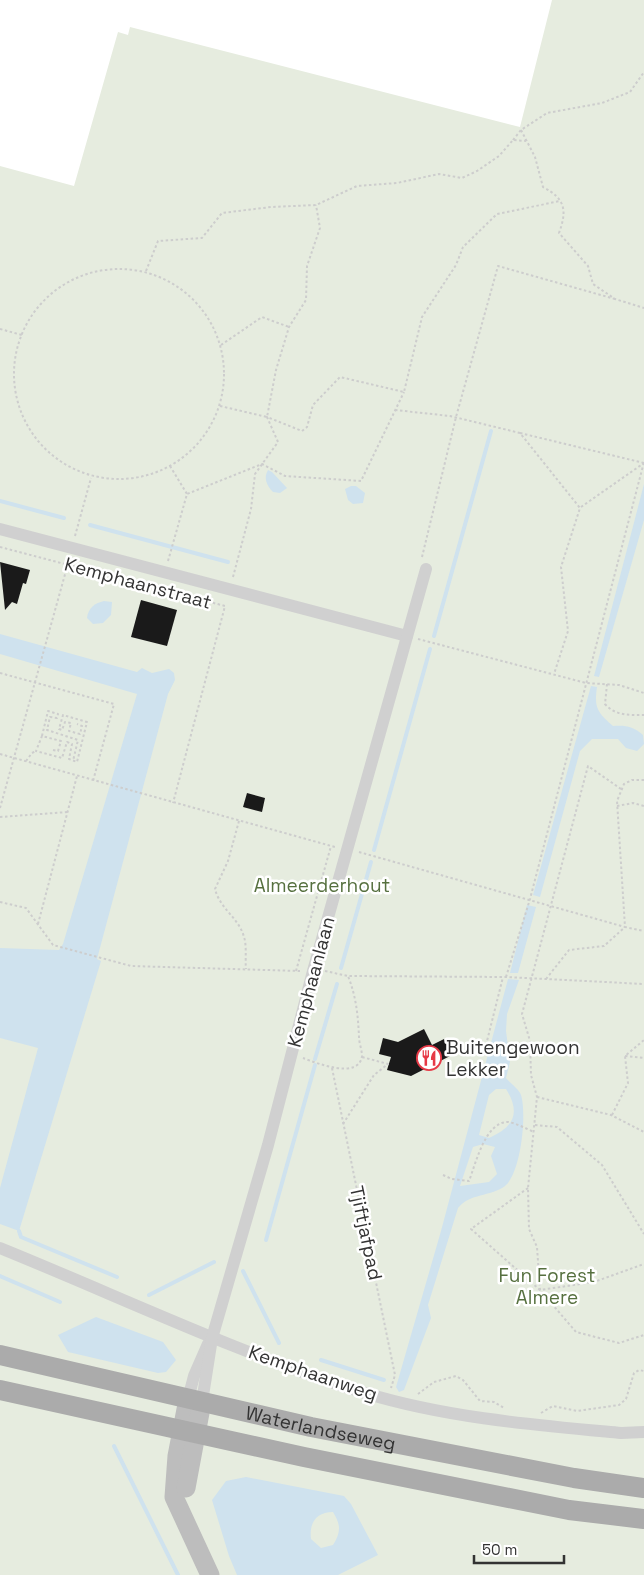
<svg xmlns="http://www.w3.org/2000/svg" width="644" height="1575" font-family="'Space Grotesk',sans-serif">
	<rect width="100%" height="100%" fill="#fff"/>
	<polygon fill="#e6ecdf" points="552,0 644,0 644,1575 0,1575 0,166 74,186 118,32 128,35 130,27 520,127"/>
	<g fill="#cfe2ee" fill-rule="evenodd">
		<path d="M 268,470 L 272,472 L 287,488 L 280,493 L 273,492 C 267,486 263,478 268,470 Z"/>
		<polygon points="644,484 644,520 599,677 594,676"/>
		<polygon points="351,486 356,486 365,493 363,503 353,504 348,500 345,489"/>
		<path d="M 104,601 L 112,602 L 111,615 L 103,623 L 93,624 L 87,618 C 88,608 95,603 104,601 Z"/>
		<polygon points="0,634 137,672 142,668 152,673 169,669 174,673 175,680 168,694 97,959 101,961 19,1231 0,1224 0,1188 38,1048 0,1038 0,948 59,950 63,944 137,694 0,654"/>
		<path d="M 591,686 L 597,687 C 594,708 597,712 613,726 C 625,725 633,726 643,735 L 644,744 L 637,751 L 626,748 L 618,739 L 592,739 L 580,751 L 540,897 L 533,895 Z"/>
		<polygon points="527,905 536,907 518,973 510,973"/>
		<path d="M 508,979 L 519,980 L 507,1014 L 506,1031 L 510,1062 L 506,1078 C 510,1083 519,1089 521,1095 C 527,1114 521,1173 505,1186 C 490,1197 470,1193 458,1208 L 428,1305 L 431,1318 L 404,1390 L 399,1392 L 396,1387 L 441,1231 ZM 496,1089 L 506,1089 C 521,1113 514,1127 489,1138 L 479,1135 L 489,1095 ZM 483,1144 L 495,1147 L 491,1156 L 497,1174 L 489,1182 L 460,1186 L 473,1147 Z"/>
		<polygon points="96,1317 163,1342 176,1360 166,1372 158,1373 68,1352 58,1335"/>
		<path d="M 246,1477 L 344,1496 L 351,1504 L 378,1555 L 338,1575 L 237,1575 L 229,1556 L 212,1500 L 226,1481 ZM 333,1512 C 341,1525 341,1532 333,1545 L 321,1548 L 311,1539 C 309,1523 316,1512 333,1512 Z"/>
	</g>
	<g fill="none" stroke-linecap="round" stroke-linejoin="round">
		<g stroke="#cfe2ee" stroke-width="4">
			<polyline points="0,501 64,518"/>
			<polyline points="90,525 228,562"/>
			<polyline points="434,636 491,431"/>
			<polyline points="374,850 430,649"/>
			<polyline points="341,968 371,862"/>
			<polyline points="315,1059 337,984"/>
			<polyline points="19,1231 21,1237 117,1277"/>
			<polyline points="266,1240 315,1065"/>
			<polyline points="243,1271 279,1343"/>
			<polyline points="0,1276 60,1302"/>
			<polyline points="149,1295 214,1262"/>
			<polyline points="321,1360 384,1380"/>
			<polyline points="114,1446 178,1575"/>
		</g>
	</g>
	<g fill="#1a1a1a">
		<polygon points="0,562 30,570 26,584 23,583 17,604 12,602 5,610"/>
		<polygon points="141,600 177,610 167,646 131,637"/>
		<polygon points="247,793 265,798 262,812 243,807"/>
		<polygon points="424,1029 432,1045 444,1039 452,1055 411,1076 387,1070 391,1057 379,1054 383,1038 398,1042"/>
	</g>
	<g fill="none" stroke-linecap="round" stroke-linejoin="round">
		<g stroke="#cdcdcd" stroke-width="2" stroke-dasharray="2.5 2.5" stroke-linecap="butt">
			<path d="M 521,130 L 535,157 L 543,187 C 566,199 567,211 559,233 L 588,266 L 593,284 L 615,299 L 644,308"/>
			<polyline points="513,140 521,130 547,113 602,103 630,92 644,72"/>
			<circle cx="119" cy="374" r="105"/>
			<polyline points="146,271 158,241 202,238 222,213 271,207 316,205 357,186 397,183 439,174 462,178 477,171 499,156 513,140 526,141"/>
			<polyline points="0,329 22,335"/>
			<polyline points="221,345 262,317 289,327"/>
			<polyline points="220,406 267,417 276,370 289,327 306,300 307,266 320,228 316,205"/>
			<polyline points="395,410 450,416 520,433 580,508 561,567 568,631 554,674"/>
			<polyline points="520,433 644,463"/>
			<polyline points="170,466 187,494"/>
			<polyline points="581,507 644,463"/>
			<polyline points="75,536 91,478"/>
			<polyline points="0,547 225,606 173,803"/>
			<polyline points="422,557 456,417 498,266 615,299"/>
			<polyline points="168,561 187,494 262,464 285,476 361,481 404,392"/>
			<polyline points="233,577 251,509 255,474 278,442 267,417 302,431 307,427 313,405 340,377 404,392 422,317 456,265 463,247 497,214 560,201"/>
			<polyline points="418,639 586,683 619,685 644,693"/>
			<polyline points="0,673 114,704 93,781"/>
			<path d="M 607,684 L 605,704 C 615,716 630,715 644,715"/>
			<polyline points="42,736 48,711 58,714 57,718 50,717 47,730 78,740 73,761"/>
			<polyline points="53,750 58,751 61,741 42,736 36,751 62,758 67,742 72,744 69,759 77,762 87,722 63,715 59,729 62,730 65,722 71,723 69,731 80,734 82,726 77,724"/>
			<polyline points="0,754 335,847"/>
			<polyline points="26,761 32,753 36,751"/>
			<polyline points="644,780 632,780 624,784 617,801 625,927 644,931"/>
			<polyline points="621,789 588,766 522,1014 530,1041 531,1075 537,1097 528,1188 529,1229 537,1247 540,1290 594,1282 644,1264"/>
			<polyline points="617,806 633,803 644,806"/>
			<polyline points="0,808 69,560"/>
			<polyline points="0,817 68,812"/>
			<path d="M 239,821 L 228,861 L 215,889 C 220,909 239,918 244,937 C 247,946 245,959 246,969"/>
			<polyline points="359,852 625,927"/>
			<polyline points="0,902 26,908 53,945 131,966 300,971"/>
			<polyline points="38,924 77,776"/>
			<polyline points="296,971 331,846"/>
			<polyline points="325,971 348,976 506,977 644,984"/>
			<polyline points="506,977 530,899 644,462"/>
			<polyline points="546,979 569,950 604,946 625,927"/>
			<polyline points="486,1045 503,977"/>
			<polyline points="625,1056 644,1058"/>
			<path d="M 303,1058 C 316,1063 359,1080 362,1056 C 362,1050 359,1043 359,1037 C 358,1015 356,996 348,976"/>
			<polyline points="332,1068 395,1375 391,1388"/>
			<polyline points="537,1097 611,1115 644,1132"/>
			<polyline points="612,1115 628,1083 625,1056 644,1040"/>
			<polyline points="343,1124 374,1075 388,1064 362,1057"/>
			<polyline points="535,1125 557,1127 602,1165 644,1234"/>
			<path d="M 443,1175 L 452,1179 L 469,1181 C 476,1163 485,1122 508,1122 C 516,1123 527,1129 534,1132"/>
			<polyline points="528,1188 471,1229 540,1290 576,1332 619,1343 644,1335"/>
			<polyline points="418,1394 434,1382 456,1376 463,1380 480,1401 494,1402 504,1408"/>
			<polyline points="541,1413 553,1406 577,1411 619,1405 626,1399 634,1373 639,1370 644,1371"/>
		</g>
		<g stroke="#d0d0d0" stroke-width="12">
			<polyline points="0,529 407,636"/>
			<path d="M 0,1248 C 121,1297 239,1354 365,1393 C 447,1418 535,1425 621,1433 L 644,1432"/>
			<polyline points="188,1399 194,1376 208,1344"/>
			<polyline points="202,1402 212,1338 268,1145 313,971 426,569"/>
		</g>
		<g stroke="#bdbdbd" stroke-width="19">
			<polyline points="188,1399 177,1456 174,1497 210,1575"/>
			<polyline points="186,1488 202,1402"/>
		</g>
		<g stroke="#ababab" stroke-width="20">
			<path id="s1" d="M 0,1355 L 311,1427 L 574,1478 L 644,1488"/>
			<polyline points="0,1390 304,1457 569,1510 644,1519"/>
		</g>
	</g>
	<defs>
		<symbol id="restaurant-ring" viewBox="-11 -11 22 22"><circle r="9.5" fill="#fff" stroke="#e63946" stroke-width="1.5"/><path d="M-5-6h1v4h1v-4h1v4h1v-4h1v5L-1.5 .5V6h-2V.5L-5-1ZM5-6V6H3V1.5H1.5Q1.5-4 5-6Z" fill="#e63946"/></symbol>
	</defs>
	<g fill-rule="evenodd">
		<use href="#restaurant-ring" x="415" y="1044" width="28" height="28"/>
	</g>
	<g text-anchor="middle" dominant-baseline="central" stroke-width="5" stroke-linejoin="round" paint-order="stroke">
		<g font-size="19" fill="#333" stroke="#fff">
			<text transform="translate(138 583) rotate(15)">Kemphaanstraat</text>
			<text transform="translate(311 982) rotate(-75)">Kemphaanlaan</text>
			<text transform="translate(366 1233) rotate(78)">Tjiftjafpad</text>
			<text transform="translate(313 1373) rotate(19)">Kemphaanweg</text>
			<text stroke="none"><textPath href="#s1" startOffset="329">Waterlandseweg</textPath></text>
		</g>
		<g font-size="19" fill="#56703f" stroke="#fff">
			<text x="322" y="885">Almeerderhout</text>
			<text x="547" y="1275">Fun Forest<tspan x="547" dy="22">Almere</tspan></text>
		</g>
		<g font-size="19" fill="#333" stroke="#fff" text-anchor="start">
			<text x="446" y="1047">Buitengewoon<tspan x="446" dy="22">Lekker</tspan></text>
		</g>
	</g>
	<path d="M474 1555v8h90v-8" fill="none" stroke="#333333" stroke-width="2.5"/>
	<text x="482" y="1555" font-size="15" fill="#333333" stroke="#ffffff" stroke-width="4" paint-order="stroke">50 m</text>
</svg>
